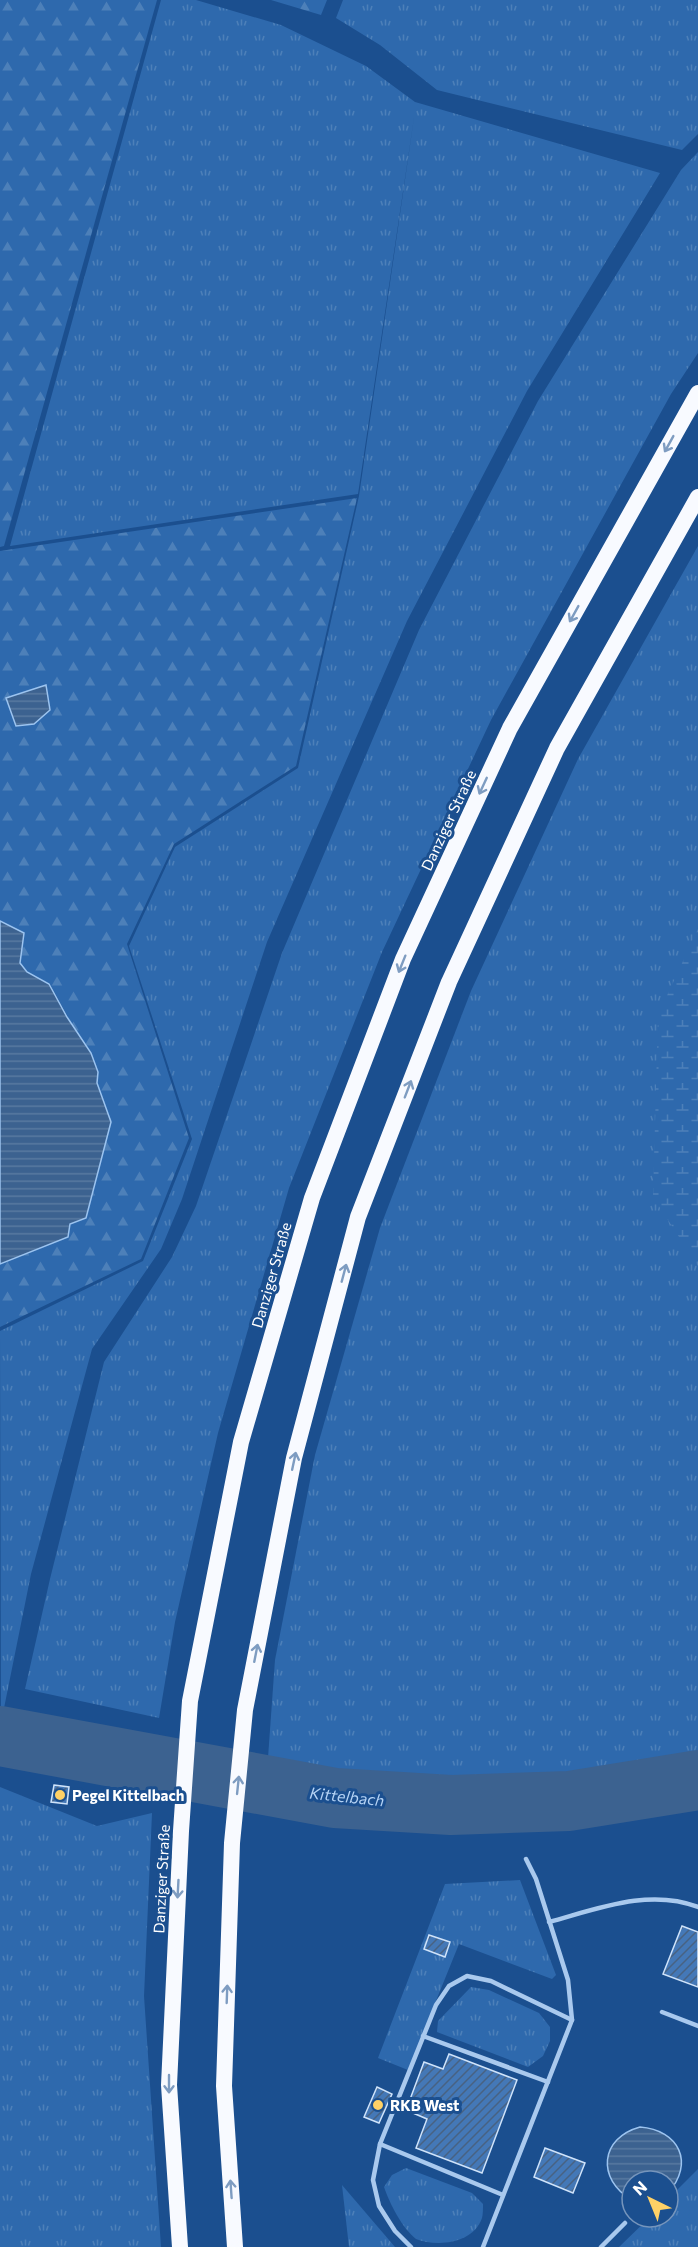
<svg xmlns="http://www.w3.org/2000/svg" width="698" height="2247" font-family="Commissioner,sans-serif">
	<defs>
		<pattern id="grass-tufts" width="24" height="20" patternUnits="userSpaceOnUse" patternTransform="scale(1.5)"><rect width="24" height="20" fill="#2e69ad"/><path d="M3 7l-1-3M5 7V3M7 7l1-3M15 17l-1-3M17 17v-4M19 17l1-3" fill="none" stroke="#4d80b9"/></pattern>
		<pattern id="forest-firs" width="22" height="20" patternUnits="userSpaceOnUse" patternTransform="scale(1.5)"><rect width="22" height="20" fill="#2e69ad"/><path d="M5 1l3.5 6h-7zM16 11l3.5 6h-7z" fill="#4d80b9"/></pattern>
		<pattern id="wetland-marsh" width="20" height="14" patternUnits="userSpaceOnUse" patternTransform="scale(1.5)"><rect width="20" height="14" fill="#2e69ad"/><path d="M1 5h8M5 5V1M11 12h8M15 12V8" fill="none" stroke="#4d80b9"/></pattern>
		<pattern id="water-rules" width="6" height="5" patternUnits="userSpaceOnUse" patternTransform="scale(1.5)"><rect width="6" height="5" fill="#3c6290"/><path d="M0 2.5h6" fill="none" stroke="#597aa1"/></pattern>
		<pattern id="building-hatch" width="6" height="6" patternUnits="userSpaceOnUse" patternTransform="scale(1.5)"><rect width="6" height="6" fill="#4478b7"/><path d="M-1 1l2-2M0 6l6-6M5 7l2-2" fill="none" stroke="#486282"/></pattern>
	</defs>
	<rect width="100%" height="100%" fill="#1b4f8f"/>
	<g fill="url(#grass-tufts)">
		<polygon points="161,0 196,0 281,25 366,66 415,102 660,173 527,391 407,621 267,942 182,1199 161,1249 92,1349 31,1574 1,1723 0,1331 143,1261 192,1139 129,946 175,847 298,768 359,496 415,111 358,494 10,546"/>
		<polygon points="343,0 698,0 698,134 682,150 437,90 380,45 336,18"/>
		<polygon points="698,152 698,353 671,394 491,720 382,952 289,1188 218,1433 175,1622 159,1718 25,1689 50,1579 104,1362 172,1257 196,1206 282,953 419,630 538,401 681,170"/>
		<polygon points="698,546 698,1772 568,1791 454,1793 341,1786 267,1772 275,1660 315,1455 380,1228 471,991 578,759"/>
		<polygon points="0,1787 97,1826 152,1813 144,1996 161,2247 0,2247"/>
		<polygon points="520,1880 556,1975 552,1979 459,1944 408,2070 378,2058 445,1884"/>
		<polygon points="471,1987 489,1990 539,2013 550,2027 550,2041 543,2056 528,2067 437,2032 438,2021"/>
		<path d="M 406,2168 L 472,2193 L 483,2204 C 483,2208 483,2214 482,2218 C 473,2244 437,2247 416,2239 C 402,2228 390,2204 384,2187 L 392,2175 Z"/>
		<polygon points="698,2169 698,2247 619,2247 650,2217 668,2217 668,2199"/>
		<polygon points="342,2185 395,2247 349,2247"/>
	</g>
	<g fill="url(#forest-firs)">
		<polygon points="0,0 157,0 4,546 0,547"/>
		<polygon points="271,0 327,0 321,15"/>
		<polygon points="357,498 296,766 174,844 127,944 189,1138 141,1259 0,1327 0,1264 68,1237 70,1224 111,1122 97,1083 98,1072 50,984 27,972 20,963 24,933 0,921 0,551"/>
	</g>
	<polygon fill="url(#wetland-marsh)" points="698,929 698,1266 653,1197 658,1015"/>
	<g fill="url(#water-rules)" stroke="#9cc4f0" stroke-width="1.5">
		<polygon points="46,685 50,710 34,724 16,726 6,698"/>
		<polygon points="0,921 24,933 20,963 27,972 49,984 67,1017 91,1053 98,1072 97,1083 111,1122 86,1218 70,1224 68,1237 0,1264"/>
		<path d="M 640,2127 C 679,2130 695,2163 668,2193 L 668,2181 L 632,2181 L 632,2200 C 596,2179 600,2138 640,2127 Z"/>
	</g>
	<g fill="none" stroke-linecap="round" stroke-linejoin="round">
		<polyline stroke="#3c6290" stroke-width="60" points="0,1736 335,1798 451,1805 569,1801 698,1780"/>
	</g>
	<g fill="url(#building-hatch)" stroke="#cfe3fa" stroke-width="1.5">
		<polygon points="54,1785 69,1787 67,1804 51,1802"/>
		<polygon points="682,1926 698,1932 698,1987 663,1974"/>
		<polygon points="429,1935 450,1942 445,1957 424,1949"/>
		<polygon points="449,2054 517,2080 482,2173 416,2148 427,2119 406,2110 424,2062 443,2069"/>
		<polygon points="377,2087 392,2094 379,2123 364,2117"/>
		<polygon points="545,2148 585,2163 573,2193 534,2177"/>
	</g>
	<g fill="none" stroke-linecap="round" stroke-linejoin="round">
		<g stroke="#a9c9ee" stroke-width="4.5">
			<path d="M 549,1922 C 597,1909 649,1888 698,1907"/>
			<polyline points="662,2012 698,2026"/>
			<polyline points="423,2036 548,2082"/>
			<polyline points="380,2144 503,2195"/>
			<polyline points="411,2247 395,2231 379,2206 373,2180 380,2144 436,2005 449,1986 467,1976 491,1981 572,2020"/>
			<polyline points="483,2247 572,2020 568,1980 536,1879 526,1859"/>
			<polyline points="601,2247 625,2223"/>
		</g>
		<g stroke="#f8faff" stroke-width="16">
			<polyline points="180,2247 169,2085 181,1831 190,1701 241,1442 312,1198 403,959 510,728 698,393"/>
			<polyline points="235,2247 224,2086 232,1843 245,1710 294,1458 358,1217 449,982 557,748 698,497"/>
		</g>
	</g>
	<defs><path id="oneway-shaft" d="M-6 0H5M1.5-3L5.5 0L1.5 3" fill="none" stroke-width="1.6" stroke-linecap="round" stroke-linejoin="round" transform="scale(1.5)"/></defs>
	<g stroke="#7e9cc1">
		<use href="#oneway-shaft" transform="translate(669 444) rotate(119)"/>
		<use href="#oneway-shaft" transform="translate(574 614) rotate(119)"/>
		<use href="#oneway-shaft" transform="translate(483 786) rotate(115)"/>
		<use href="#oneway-shaft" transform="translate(402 964) rotate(112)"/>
		<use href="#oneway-shaft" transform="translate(408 1089) rotate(-69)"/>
		<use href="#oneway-shaft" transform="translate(344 1273) rotate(-75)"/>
		<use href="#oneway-shaft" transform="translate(294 1461) rotate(-78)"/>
		<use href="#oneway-shaft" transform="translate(256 1653) rotate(-79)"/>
		<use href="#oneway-shaft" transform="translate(238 1785) rotate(-84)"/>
		<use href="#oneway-shaft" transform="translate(178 1889) rotate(93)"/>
		<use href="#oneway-shaft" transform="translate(227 1994) rotate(-88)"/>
		<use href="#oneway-shaft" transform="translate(169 2084) rotate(90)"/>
		<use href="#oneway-shaft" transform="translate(231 2189) rotate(-94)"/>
	</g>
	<g fill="#ffd166" stroke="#1b4f8f" stroke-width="2">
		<circle cx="60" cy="1795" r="6"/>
		<circle cx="378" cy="2105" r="6"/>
	</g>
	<g text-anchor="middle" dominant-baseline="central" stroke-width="6" stroke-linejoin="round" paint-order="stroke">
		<g font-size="15" fill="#fff" stroke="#1b4f8f">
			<text transform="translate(448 820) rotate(-65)">Danziger Straße</text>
			<text transform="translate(271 1275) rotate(-74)">Danziger Straße</text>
			<text transform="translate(161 1879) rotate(-87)">Danziger Straße</text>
		</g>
		<g font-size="15" font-weight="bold" fill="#fff" stroke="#1b4f8f" text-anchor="start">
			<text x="72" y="1795">Pegel Kittelbach</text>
			<text x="390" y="2105">RKB West</text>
		</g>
		<g font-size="16" font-style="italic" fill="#b5d3f5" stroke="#1b4f8f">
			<text transform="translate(347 1796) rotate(6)">Kittelbach</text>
		</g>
	</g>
	<g transform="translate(650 2199) rotate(317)"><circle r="28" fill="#1b4f8f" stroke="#7695bc" stroke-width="1.5"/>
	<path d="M0-4.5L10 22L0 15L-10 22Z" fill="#ffd166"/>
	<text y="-9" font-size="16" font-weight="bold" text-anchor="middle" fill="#ffffff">N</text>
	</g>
</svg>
